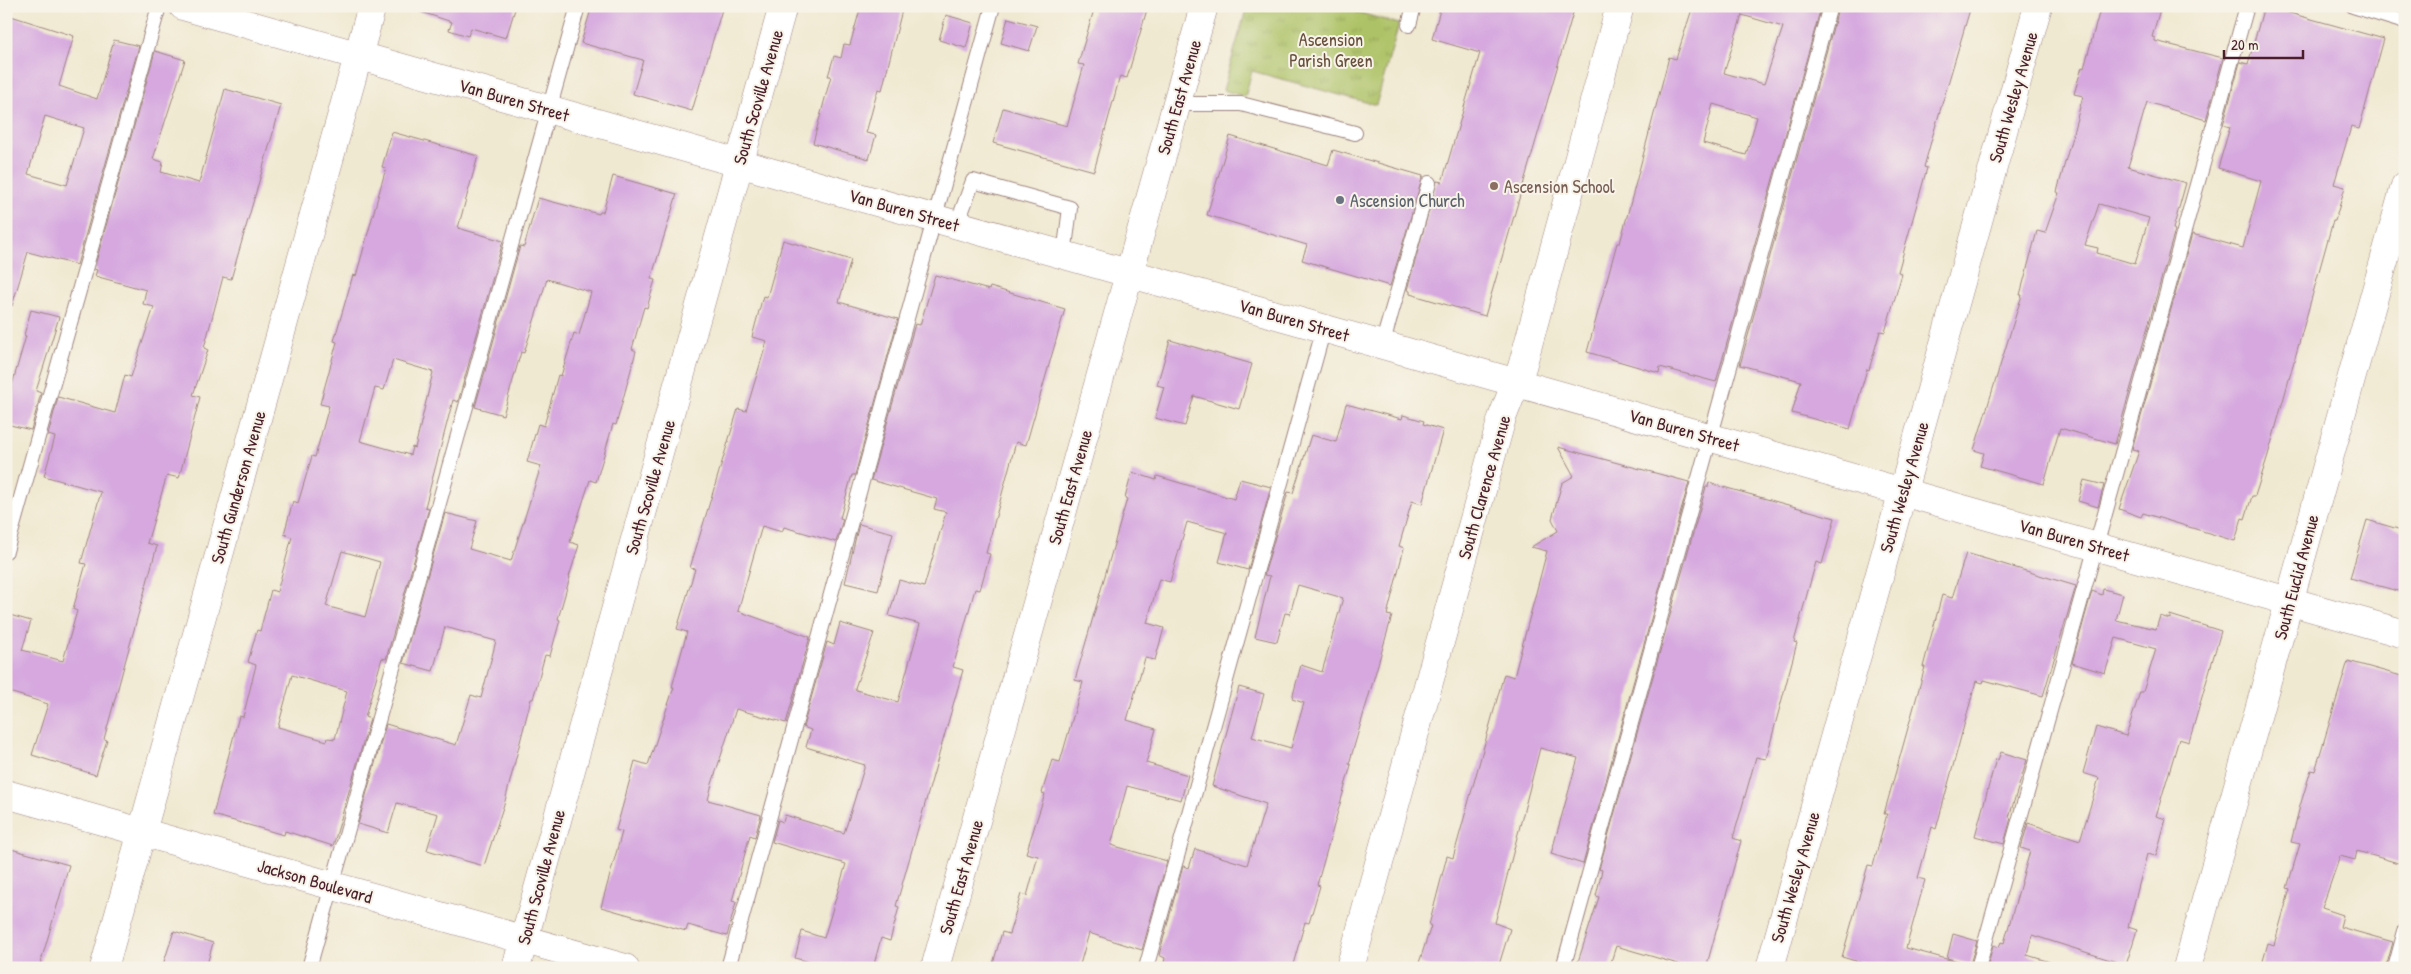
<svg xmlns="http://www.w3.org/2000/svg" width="2411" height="974" font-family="'Patrick Hand',sans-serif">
	<defs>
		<pattern id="park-tufts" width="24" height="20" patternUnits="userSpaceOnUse" patternTransform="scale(1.25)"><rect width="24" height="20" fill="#adc266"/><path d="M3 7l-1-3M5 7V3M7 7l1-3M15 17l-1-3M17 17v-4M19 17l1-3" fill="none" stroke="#96a659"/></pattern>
	</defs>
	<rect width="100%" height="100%" fill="#f7f3e8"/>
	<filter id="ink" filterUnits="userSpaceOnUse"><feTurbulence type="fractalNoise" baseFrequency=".02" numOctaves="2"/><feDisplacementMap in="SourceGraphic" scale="10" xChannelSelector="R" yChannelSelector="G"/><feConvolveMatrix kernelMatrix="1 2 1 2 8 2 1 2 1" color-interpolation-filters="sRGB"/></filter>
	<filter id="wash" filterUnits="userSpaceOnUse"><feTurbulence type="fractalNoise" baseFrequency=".0096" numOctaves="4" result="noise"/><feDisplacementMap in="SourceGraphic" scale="20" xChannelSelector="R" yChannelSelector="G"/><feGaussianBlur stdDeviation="1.12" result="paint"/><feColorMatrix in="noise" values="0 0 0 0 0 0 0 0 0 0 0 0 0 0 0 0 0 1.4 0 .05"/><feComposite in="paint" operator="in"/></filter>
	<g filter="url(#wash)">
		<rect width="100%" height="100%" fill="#f0e9d1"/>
		<polygon fill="url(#park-tufts)" stroke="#7c7048" points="1247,6 1336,6 1399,24 1376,105 1252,71 1245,97 1223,90"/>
		<g id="blocks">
			<g fill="#d6a8df" fill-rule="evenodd">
				<polygon points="419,6 516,6 506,38 471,28 468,36 449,30 452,22 418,11"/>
				<polygon points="592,6 723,6 692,111 633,94 643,60 581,43"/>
				<polygon points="861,6 903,6 882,90 878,89 866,133 876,135 869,159 813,143 831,76 828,76 834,56 841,58 844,44 850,45"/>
				<polygon points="1095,6 1148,6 1127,78 1120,76 1094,171 993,143 1003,108 1067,126 1084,65 1078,64"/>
				<polygon points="1441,6 1575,6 1485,316 1410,294 1410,291 1407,290 1437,181 1442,182 1480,53 1432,39"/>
				<path d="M 1693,6 L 1804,6 L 1820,11 L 1716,382 L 1660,367 L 1659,373 L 1587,352 L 1617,243 L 1620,243 L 1669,57 L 1676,59 ZM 1742,15 L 1783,27 L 1764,84 L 1724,73 ZM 1713,104 L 1757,117 L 1746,155 L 1703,143 Z"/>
				<polygon points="1839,6 1971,6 1932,138 1924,167 1927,168 1898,272 1902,274 1885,332 1880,331 1869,370 1867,369 1850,429 1792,413 1801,381 1740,365"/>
				<path d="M 2101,6 L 2161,6 L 2152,37 L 2155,38 L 2155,41 L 2223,58 L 2206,120 L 2147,102 L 2128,167 L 2186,183 L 2173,229 L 2175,230 L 2115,444 L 2060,428 L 2044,484 L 1980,466 L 1984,453 L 1974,450 L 2022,295 L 2020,295 L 2037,231 L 2045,233 L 2059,193 L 2057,192 L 2083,96 L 2074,94 L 2082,67 L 2084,68 ZM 2099,204 L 2149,218 L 2135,264 L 2097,253 L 2098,248 L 2085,245 Z"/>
				<polygon points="2264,6 2384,39 2359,129 2351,127 2334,184 2345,187 2335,221 2333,221 2268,455 2255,496 2252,496 2245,519 2242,518 2235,541 2143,513 2141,517 2119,509 2139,451 2132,449 2192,234 2243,248 2261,181 2218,168 2230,127 2223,125 2240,62 2248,64"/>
				<polygon points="946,15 973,23 966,48 939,40"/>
				<path d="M 11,16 L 74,36 L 59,86 L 97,99 L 114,40 L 139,46 L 77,265 L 28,252 L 12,306 L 6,305 L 6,30 ZM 45,116 L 84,128 L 67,185 L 28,174 Z"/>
				<polygon points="1008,18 1037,26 1029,51 1001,43"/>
				<polygon points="155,51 185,60 153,159 163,162 161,172 199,183 225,89 281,105 231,279 223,277 204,348 208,350 193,395 200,397 179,478 167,475 147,543 157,546 104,739 107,740 96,775 32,755 48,704 6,691 6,614 31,621 22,650 63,661 77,611 73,609 86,564 81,563 101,492 44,476 55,437 48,435 58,397 115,413 125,375 131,377 154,307 143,304 146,290 95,276 97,270 94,269"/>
				<path d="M 392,132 L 478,156 L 458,228 L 503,241 L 458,402 L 453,400 L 425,507 L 429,508 L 386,659 L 382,658 L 365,717 L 370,719 L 333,846 L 285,831 L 284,835 L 213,815 L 239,716 L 243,717 L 256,665 L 248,662 L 257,630 L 260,631 L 271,590 L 277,592 L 292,537 L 284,534 L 293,501 L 298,503 L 312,456 L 315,457 L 329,406 L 320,404 L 337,342 L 334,341 L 353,275 L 356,276 L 386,168 L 382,167 ZM 393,360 L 433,372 L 415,448 L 412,447 L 410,455 L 360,441 L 375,388 L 384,390 ZM 342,551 L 380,562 L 365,617 L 326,606 ZM 292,675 L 347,691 L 335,739 L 328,738 L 327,741 L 278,727 Z"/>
				<polygon points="1230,136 1328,165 1333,150 1423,176 1390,286 1302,260 1307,245 1207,215"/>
				<polygon points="613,176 677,194 651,279 655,280 647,308 644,307 632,349 636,351 616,425 613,424 596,482 590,480 570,542 579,545 569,577 570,577 558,619 560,620 550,656 545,655 533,699 531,699 505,801 484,866 427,850 438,814 397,803 388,833 358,824 386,724 456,745 471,695 481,698 496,641 445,627 433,671 403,663 445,513 477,521 469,549 511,561 541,466 527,462 538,424 544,426 558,375 561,376 574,333 579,335 591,292 547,279 524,353 521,352 503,415 475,407 520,246 524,247 538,198 599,214 600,212 603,212"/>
				<polygon points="783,240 851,260 839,302 898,319 855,475 852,475 840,518 843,519 836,542 784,527 782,532 762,526 738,611 810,637 786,723 736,709 712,784 708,800 761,815 755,837 750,835 732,901 736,902 727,936 688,925 686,931 601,907 622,832 616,830 635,761 648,765 674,687 672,687 687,632 677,629 695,569 690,568 738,409 746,411 767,341 752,337 763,296 767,297"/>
				<polygon points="935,275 989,290 990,287 1065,309 1026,445 1016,442 986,553 990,554 980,590 975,589 953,667 963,670 896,906 899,907 890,941 881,938 873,968 831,968 795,958 802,931 824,938 846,864 772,842 778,820 783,822 785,815 844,833 848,821 865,765 806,747 811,730 803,727 827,642 834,645 840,623 874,633 855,688 856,690 898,702 920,624 889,616 899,580 924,587 946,512 934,509 937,499 871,480 915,324 920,325"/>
				<polygon points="31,310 59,317 36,391 41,393 31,430 6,424 6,406 26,336 24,335"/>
				<polygon points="1170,340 1252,364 1239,409 1194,396 1185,426 1155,418 1164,387 1157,385"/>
				<polygon points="1346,404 1402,419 1403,415 1424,421 1423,424 1443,430 1422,504 1412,501 1399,546 1404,548 1387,615 1392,616 1349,764 1351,765 1317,885 1320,886 1309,923 1305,922 1292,968 1163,968 1165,958 1159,955 1183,866 1189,868 1195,849 1247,865 1266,804 1212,786 1239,687 1264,694 1252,737 1291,748 1304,703 1292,699 1301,665 1322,672 1343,598 1298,585 1290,614 1285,613 1277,642 1255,637 1270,576 1264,575 1288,492 1293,493 1311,435 1336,442"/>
				<polygon points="1558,447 1689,482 1583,864 1551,854 1578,758 1540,748 1495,923 1510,929 1498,968 1434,968 1419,963 1431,926 1429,925 1439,887 1447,856 1453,858 1504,674 1514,677 1547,551 1531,547 1558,531 1552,519 1562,483 1574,476"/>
				<polygon points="1132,472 1156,480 1157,476 1234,499 1240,479 1271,487 1248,570 1219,562 1227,533 1187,522 1170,582 1159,579 1147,623 1164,628 1155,660 1145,658 1127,720 1156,729 1146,763 1188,775 1181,800 1127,786 1111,845 1167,861 1142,950 1089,933 1079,968 1008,968 993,964 1002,932 1009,934 1021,894 1027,896 1038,856 1026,853 1045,794 1042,793 1052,760 1060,762 1083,682 1075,680 1127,499 1125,498"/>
				<polygon points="2084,480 2104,485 2098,507 2078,501"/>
				<polygon points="1709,483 1835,518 1822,564 1816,562 1804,605 1794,642 1797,643 1766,759 1756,757 1740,814 1733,838 1741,841 1706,968 1692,968 1616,946 1609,968 1576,968 1599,897 1596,896 1602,870 1599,869 1706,487 1708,487"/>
				<polygon points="2367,520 2405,531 2405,593 2350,578"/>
				<polygon points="859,524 893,533 878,591 845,583"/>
				<polygon points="1966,553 2076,586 2043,696 1984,680 1983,683 1976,681 1936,829 1932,827 1918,878 1925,880 1906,948 1954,961 1953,968 1879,968 1842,957 1868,865 1873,866 1887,814 1884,814 1925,667 1923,667 1942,595 1952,598"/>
				<polygon points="2103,589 2123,594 2116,620 2156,629 2160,616 2170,619 2170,615 2221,631 2189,742 2179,739 2156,816 2166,819 2156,856 2147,854 2128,927 2137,930 2126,965 2032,935 2027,955 2050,962 2050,968 1987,968 1993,945 1999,947 2001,942 2004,943 2030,851 2021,848 2028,823 2080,840 2099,778 2083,773 2096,727 2126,736 2140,692 2143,692 2156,649 2116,638 2105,673 2072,663 2092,591 2102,595"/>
				<polygon points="2348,661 2405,677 2405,865 2357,851 2355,860 2340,856 2322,908 2343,915 2340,927 2393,942 2386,968 2261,968 2268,943 2274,945 2290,889 2287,888 2300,844 2291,842 2300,806 2311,770 2315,771"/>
				<polygon points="2001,752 2027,760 2009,817 2011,818 2004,844 1975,836 1996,759 1998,760"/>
				<polygon points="11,849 69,865 39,968 6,968 6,865"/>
				<polygon points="174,931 213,943 206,968 162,968"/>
				<polygon points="1953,934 1977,941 1970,964 1947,958"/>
			</g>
		</g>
	</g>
	<g filter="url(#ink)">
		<use href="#blocks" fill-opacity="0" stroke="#9d847e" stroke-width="1"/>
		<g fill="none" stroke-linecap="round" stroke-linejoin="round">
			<defs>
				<g id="service">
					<polyline points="2353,6 2405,22"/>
					<polyline points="1409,25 1414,6"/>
					<polyline points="1177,104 1241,104 1355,133"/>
					<polyline points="957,224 973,181 1070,208 1064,255"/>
					<polyline points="1382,345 1429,183"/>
					<polyline points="6,551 159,6"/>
					<polyline points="309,968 578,6"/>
					<polyline points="728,968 993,6"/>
					<polyline points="1146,968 1324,328"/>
					<polyline points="1563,968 1830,6"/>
					<polyline points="1978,968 2247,6"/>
					<polyline points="2395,968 2405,931"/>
				</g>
				<g id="minor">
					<polyline points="183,6 2405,634"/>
					<polyline points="104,968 372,6"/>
					<polyline points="516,968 783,6"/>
					<polyline points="935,968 1204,6"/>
					<polyline points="1350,968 1502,418 1522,367 1620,6"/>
					<polyline points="1770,968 2038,6"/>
					<polyline points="2187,968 2405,186"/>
				</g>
				<polyline id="tertiary" points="6,794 625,968"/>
			</defs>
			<use href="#service" stroke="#9d847e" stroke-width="16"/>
			<use href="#minor" stroke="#9d847e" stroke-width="29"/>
			<use href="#tertiary" stroke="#9d847e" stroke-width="29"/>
			<use href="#service" stroke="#fff" stroke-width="14"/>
			<use href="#minor" stroke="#fff" stroke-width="28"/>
			<use href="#tertiary" stroke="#fff" stroke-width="28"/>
		</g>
	</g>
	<circle fill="#8d6e63" stroke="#f7f3e8" stroke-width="2" cx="1494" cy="186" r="5"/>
	<circle fill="#6b7280" stroke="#f7f3e8" stroke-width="2" cx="1340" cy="200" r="5"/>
	<g text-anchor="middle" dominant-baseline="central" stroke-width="4" stroke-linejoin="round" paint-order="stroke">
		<g font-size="18" fill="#68503d" stroke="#f7f3e8">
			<text x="1331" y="39">Ascension<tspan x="1331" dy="21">Parish Green</tspan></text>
		</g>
		<g font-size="18" fill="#4a1f2b" stroke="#f7f3e8">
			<text transform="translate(758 97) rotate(-74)">South Scoville Avenue</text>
			<text transform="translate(1179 97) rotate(-74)">South East Avenue</text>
			<text transform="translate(2013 97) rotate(-74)">South Wesley Avenue</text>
			<text transform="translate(514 100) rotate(16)">Van Buren Street</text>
			<text transform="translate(904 210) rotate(16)">Van Buren Street</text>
			<text transform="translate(1294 320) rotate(16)">Van Buren Street</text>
			<text transform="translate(1684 430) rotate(16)">Van Buren Street</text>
			<text transform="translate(238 487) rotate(-74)">South Gunderson Avenue</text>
			<text transform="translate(650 487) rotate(-74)">South Scoville Avenue</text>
			<text transform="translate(1070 487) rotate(-74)">South East Avenue</text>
			<text transform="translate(1484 487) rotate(-74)">South Clarence Avenue</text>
			<text transform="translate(1904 487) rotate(-74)">South Wesley Avenue</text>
			<text transform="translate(2074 540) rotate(16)">Van Buren Street</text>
			<text transform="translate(2296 577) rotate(-75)">South Euclid Avenue</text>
			<text transform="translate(541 877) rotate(-75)">South Scoville Avenue</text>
			<text transform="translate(961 877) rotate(-74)">South East Avenue</text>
			<text transform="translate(1795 877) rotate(-74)">South Wesley Avenue</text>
			<text transform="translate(315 881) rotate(16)">Jackson Boulevard</text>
		</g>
		<g font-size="18" fill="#785e54" stroke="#f7f3e8" text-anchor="start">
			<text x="1504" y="186">Ascension School</text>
		</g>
		<g font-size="18" fill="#5b616d" stroke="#f7f3e8" text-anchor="start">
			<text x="1350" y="200">Ascension Church</text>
		</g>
	</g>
	<rect width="2411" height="974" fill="none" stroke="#f7f3e8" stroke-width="25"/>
	<path d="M2224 50v8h79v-8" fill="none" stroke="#4a1f2b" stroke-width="2.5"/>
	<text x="2231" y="50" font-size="15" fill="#4a1f2b" stroke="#f7f3e8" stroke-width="4" paint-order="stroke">20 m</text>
</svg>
